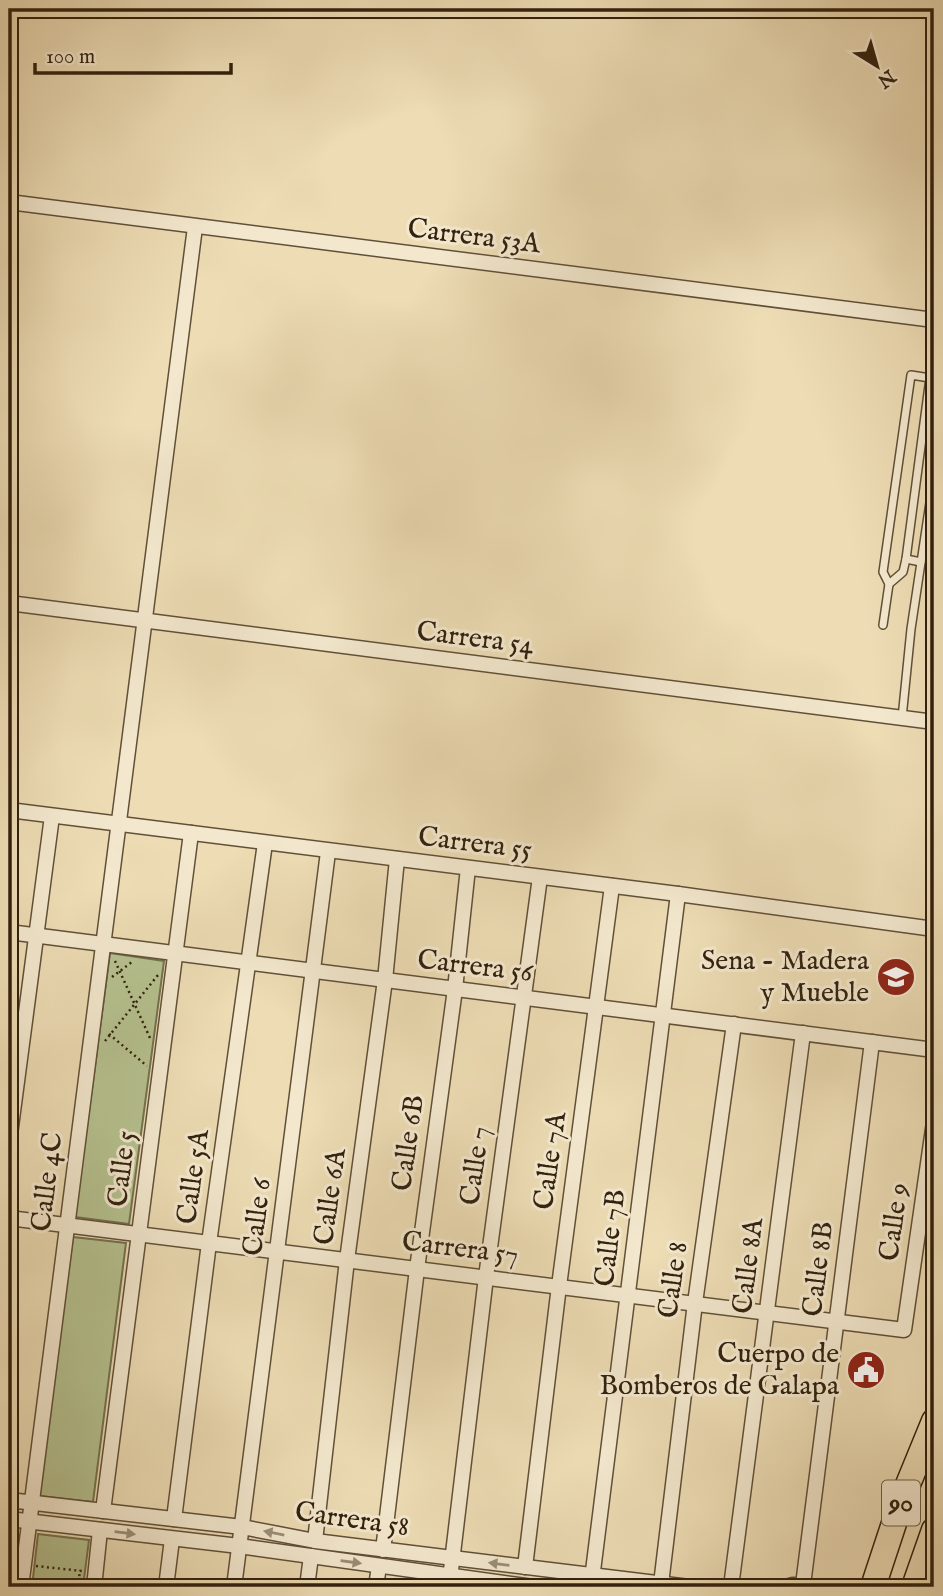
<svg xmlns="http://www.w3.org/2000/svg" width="943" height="1596" font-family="'IM FELL English',serif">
	<rect width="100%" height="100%" fill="#eddcb4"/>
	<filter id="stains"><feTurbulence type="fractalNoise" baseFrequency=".00286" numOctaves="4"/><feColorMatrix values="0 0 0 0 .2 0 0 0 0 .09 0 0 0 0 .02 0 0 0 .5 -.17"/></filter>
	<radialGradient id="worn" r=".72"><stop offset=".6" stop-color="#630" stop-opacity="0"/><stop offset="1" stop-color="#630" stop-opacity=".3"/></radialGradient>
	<g fill="#b5c18f" stroke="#74714e" stroke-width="2">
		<polygon points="110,953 164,961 129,1224 75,1217"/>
		<polygon points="73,1237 126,1243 93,1502 39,1496"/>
		<polygon points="38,1534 89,1540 83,1587 32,1587"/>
	</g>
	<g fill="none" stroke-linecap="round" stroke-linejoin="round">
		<defs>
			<g id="service">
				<polyline points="889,584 903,572 906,559"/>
				<polyline points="883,625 889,584 883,572 911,375 930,378 906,559 921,562"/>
				<polyline points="902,718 911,629 934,476"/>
			</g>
			<g id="minor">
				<polyline points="9,202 934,320"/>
				<polyline points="9,603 934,722"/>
				<polyline points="9,810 678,894 934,929"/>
				<polyline points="9,932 934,1050"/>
				<polyline points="9,1142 52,816"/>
				<polyline points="9,1218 904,1330 934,1122"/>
				<polyline points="9,1500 242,1527 315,1541 689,1587"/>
				<polyline points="103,1511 191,833"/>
				<polyline points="9,1519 239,1546 533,1587"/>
				<polyline points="174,1519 209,1243 265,843"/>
				<polyline points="315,1541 347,1260 385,980 397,859"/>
				<polyline points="383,1550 417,1269 455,989 468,868"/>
				<polyline points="525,1567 559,1286 612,886"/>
				<polyline points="661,1584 695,1303 734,1024"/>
				<polyline points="803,1585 872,1042"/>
				<polyline points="21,1587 195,227"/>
				<polyline points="94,1587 100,1530"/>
				<polyline points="166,1587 172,1539"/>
				<polyline points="234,1587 328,852"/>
				<polyline points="307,1587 311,1556"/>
				<polyline points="376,1587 379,1566"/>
				<polyline points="449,1587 486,1277 540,877"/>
				<polyline points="591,1587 678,894"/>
				<polyline points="731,1587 803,1033"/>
				<polyline points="786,1587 793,1585 809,1587"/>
			</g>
			<g id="trunk">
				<polyline points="873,1587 902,1499 934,1421"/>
				<polyline points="914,1587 934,1530"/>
			</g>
		</defs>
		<use href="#service" stroke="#615038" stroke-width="10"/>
		<use href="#minor" stroke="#615038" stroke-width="17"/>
		<use href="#trunk" stroke="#32210e" stroke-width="27"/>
		<g stroke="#32210e" stroke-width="2.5" stroke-dasharray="2 3.5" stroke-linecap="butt">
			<polyline points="115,961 150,1038"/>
			<polyline points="112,977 132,962"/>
			<polyline points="109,1034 147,1066"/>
			<polyline points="105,1041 158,975"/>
			<polyline points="36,1566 82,1571"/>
			<polyline points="78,1587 80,1570"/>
		</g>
		<use href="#service" stroke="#f3e8ce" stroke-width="7"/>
		<use href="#minor" stroke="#f3e8ce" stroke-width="14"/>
		<use href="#trunk" stroke="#eddcb4" stroke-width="24"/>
	</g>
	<defs><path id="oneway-solid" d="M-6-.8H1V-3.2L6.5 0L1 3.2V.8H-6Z" transform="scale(1.75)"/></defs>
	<g fill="#9c8e78">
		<use href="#oneway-solid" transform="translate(125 1533) rotate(7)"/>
		<use href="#oneway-solid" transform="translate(274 1533) rotate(-169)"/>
		<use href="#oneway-solid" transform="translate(351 1562) rotate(8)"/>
		<use href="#oneway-solid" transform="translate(499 1564) rotate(-173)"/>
	</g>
	<defs>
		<symbol id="university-disc" viewBox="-11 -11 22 22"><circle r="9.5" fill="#8f2418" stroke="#f3e8ce"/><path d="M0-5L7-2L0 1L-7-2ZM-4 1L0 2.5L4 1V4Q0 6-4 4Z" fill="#fff"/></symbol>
		<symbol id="civic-disc" viewBox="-11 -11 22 22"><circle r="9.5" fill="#8f2418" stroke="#f3e8ce"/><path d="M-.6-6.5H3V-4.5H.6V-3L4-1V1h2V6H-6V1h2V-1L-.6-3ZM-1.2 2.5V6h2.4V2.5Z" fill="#fff"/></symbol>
	</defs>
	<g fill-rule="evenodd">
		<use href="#university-disc" x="874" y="955" width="44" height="44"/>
		<use href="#civic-disc" x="844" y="1348" width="44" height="44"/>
	</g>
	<g text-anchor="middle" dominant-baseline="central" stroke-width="6" stroke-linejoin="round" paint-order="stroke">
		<rect fill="#f3e8ce" stroke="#6c5d48" stroke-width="2" x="882" y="1480.5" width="38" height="45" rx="5"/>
		<g font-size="26" font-weight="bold" fill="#32210e">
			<text x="901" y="1503">90</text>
		</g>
		<g font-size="28" fill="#32210e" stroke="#f3e8ce">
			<text transform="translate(474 237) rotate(7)">Carrera 53A</text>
			<text transform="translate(475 639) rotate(7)">Carrera 54</text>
			<text transform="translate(475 844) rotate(7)">Carrera 55</text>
			<text transform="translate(475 967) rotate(7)">Carrera 56</text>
			<text transform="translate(409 1143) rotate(-82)">Calle 6B</text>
			<text transform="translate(551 1161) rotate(-82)">Calle 7A</text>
			<text transform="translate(476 1166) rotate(-82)">Calle 7</text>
			<text transform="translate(123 1169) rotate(-83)">Calle 5</text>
			<text transform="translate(194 1177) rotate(-82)">Calle 5A</text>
			<text transform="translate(48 1182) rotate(-83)">Calle 4C</text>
			<text transform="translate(331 1197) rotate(-82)">Calle 6A</text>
			<text transform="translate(258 1217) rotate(-83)">Calle 6</text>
			<text transform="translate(895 1222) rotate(-82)">Calle 9</text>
			<text transform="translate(611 1238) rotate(-83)">Calle 7B</text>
			<text transform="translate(460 1249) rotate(7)">Carrera 57</text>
			<text transform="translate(749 1266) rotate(-83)">Calle 8A</text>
			<text transform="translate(819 1269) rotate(-83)">Calle 8B</text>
			<text transform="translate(674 1280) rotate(-82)">Calle 8</text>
			<text transform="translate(352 1520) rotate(8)">Carrera 58</text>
		</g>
		<g font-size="28" fill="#32210e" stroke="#f3e8ce" text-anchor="end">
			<text x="869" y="961">Sena - Madera<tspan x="869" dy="32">y Mueble</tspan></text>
			<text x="839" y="1354">Cuerpo de<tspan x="839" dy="32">Bomberos de Galapa</tspan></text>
		</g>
	</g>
	<rect width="943" height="1596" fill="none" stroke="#eddcb4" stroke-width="35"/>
	<rect x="10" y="10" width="922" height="1575" fill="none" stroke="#32210e" stroke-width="3.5"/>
	<rect x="18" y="18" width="908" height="1561" fill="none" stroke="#32210e" stroke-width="2"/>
	<g transform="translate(877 66) rotate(143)" stroke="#f3e8ce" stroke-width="5" paint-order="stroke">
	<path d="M0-5L12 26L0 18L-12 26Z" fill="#32210e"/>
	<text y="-10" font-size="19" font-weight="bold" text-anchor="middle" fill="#32210e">N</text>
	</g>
	<path d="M35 63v10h196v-10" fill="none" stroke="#32210e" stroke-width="3.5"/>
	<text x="46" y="63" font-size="21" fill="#32210e" stroke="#f3e8ce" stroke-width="5" paint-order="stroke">100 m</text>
	<rect width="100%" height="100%" filter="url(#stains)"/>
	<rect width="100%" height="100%" fill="url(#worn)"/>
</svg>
